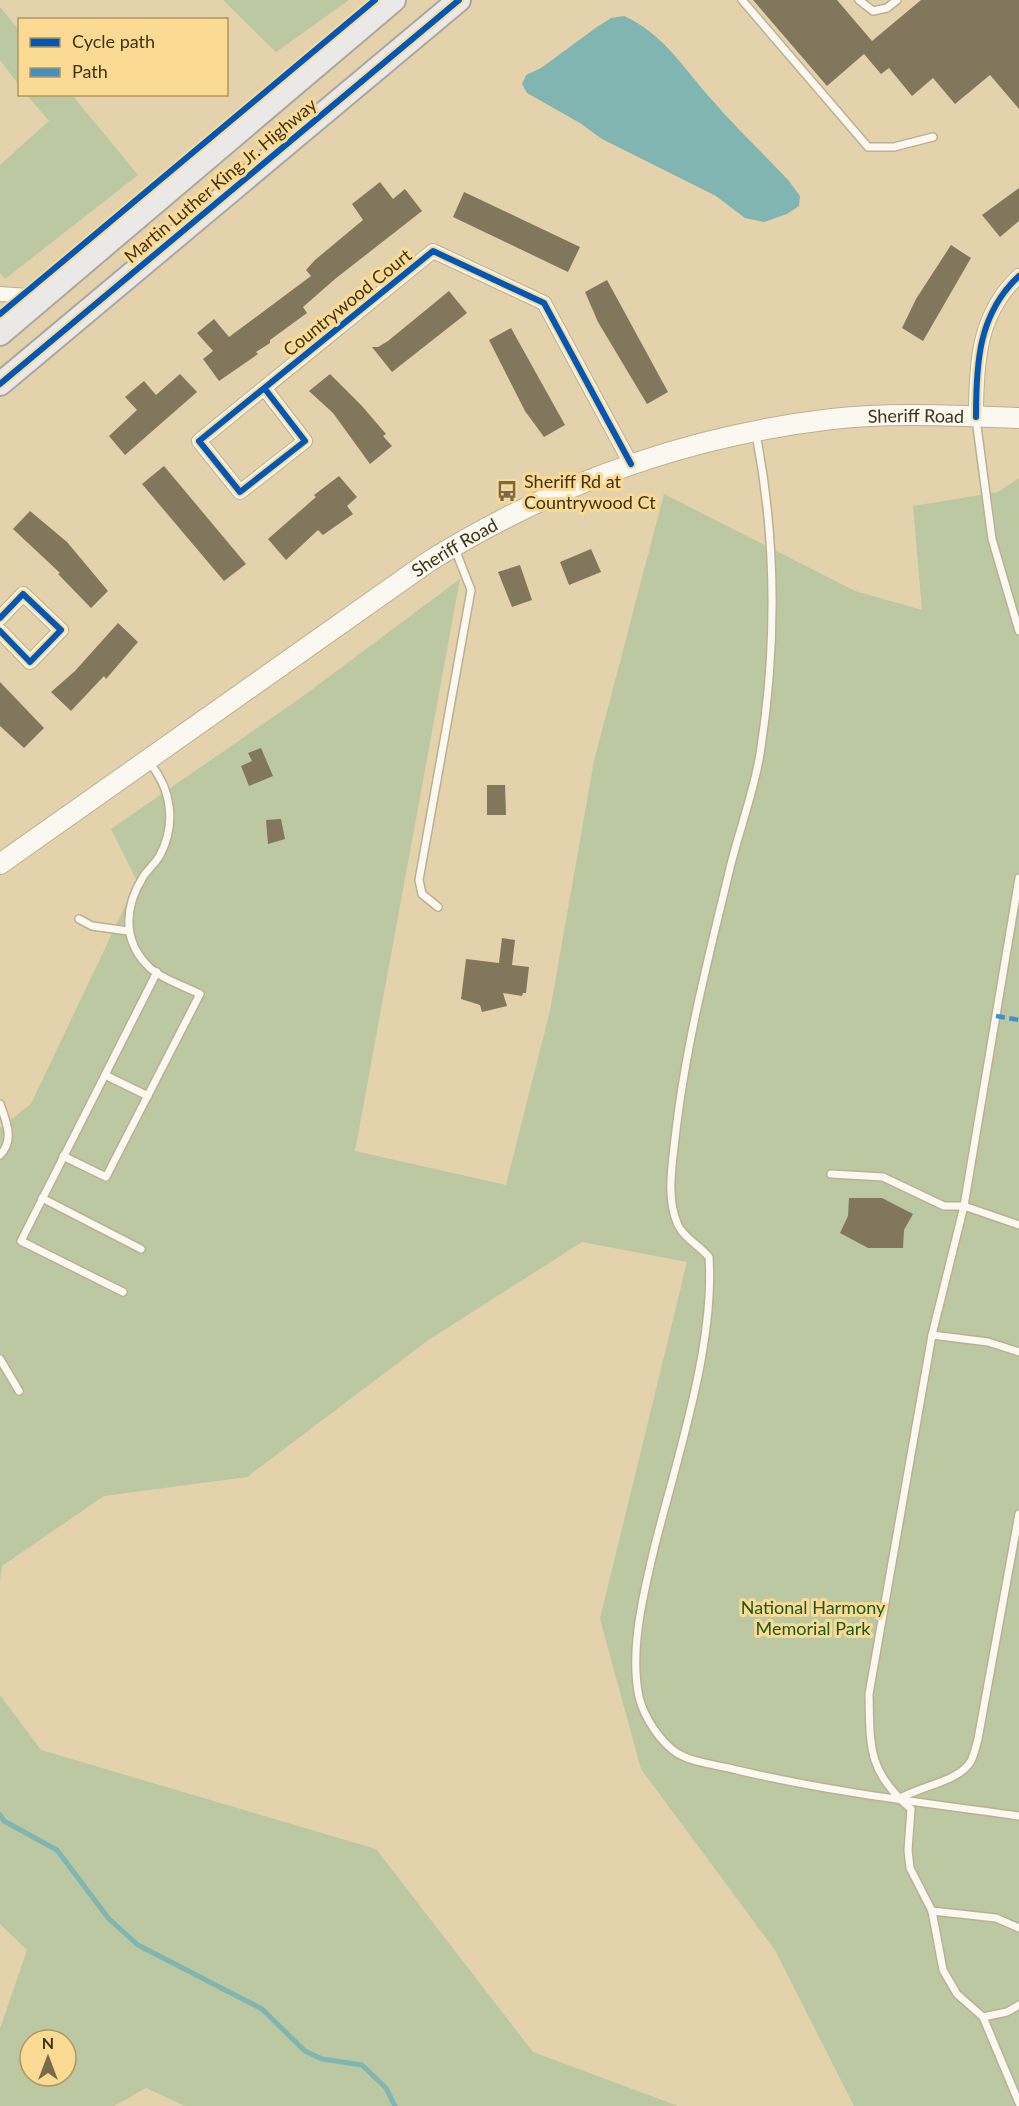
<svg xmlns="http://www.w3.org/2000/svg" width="1019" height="2106" font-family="Lato,sans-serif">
	<rect width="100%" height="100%" fill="#e3d2ab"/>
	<g fill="#bbc8a2" fill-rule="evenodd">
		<polygon points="223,0 349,0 276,52"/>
		<polygon points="0,7 19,30 19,85 0,60"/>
		<polygon points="27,95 72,95 138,175 5,279 0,273 0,165 49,121"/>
		<polygon points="1019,478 1019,2106 854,2106 775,1950 641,1769 600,1619 687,1262 582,1242 427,1341 247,1477 104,1496 2,1566 0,1580 0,1128 31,1104 137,881 111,829 295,702 460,579 355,1151 506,1185 550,1011 594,761 664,494 855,591 922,610 913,506 998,492"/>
		<path d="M 0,1695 L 41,1750 L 376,1849 L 533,2052 L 678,2106 L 185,2106 L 146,2088 L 114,2106 L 0,2106 L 0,2029 L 27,1950 L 0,1924 ZM 30,2040 L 66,2040 L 66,2076 L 30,2076 Z"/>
	</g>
	<path fill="#80b5b1" d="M 624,16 C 664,34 684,69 713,101 C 737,129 764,154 789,181 L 800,196 L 799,206 L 787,214 L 764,222 L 745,218 L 716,196 L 602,139 L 580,123 L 527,93 L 522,84 L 526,75 L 541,68 L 597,27 L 611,18 Z"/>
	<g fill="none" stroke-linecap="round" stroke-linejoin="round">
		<polyline stroke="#80b5b1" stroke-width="5" points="0,1815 4,1821 57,1850 109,1919 138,1945 262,2009 305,2051 322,2059 362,2065 386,2088 395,2106"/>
	</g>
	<g fill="#82775c">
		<polygon points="753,0 837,0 872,41 921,0 1019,0 1019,109 990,75 955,104 933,78 912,96 889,68 881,74 864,54 827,86"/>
		<polygon points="380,182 393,199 405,189 422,211 335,279 303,307 307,313 270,340 270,343 256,352 258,354 219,381 203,359 213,351 197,333 214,319 229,337 311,276 306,270 315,260 363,220 352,204"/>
		<polygon points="1019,188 1019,221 1000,237 982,215"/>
		<polygon points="464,192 580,247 568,272 453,217"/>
		<polygon points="951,245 971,258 923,341 902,328 916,299"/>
		<polygon points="607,280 668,392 647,404 598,322 585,292"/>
		<polygon points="449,291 467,313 392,372 372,347 378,347 388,341"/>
		<polygon points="511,328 565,425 544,437 525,411 489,340"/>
		<polygon points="180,374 197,392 125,455 109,436 137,410 125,397 144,381 156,395"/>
		<polygon points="330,374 362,406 386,434 383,436 392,446 370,464 333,413 309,391"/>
		<polygon points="164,466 246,564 224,581 142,484"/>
		<polygon points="339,476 357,497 347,506 353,514 323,535 318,530 286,560 268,539 316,497 314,495"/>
		<polygon points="30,511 67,542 108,591 91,608 58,574 60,573 13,529"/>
		<polygon points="591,549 601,572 569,585 560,562"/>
		<polygon points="520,565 532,600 512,607 498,572"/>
		<polygon points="118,623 138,642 106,679 104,676 71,711 51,692 75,671"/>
		<polygon points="0,682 44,728 24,748 0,726"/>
		<polygon points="261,748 273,776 249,786 241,766 252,761 248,753"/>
		<polygon points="487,785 505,785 506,815 487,815"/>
		<polygon points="281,819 285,839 268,844 266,820"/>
		<polygon points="502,938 515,940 512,965 529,967 526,993 523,993 522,996 503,993 507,1006 482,1012 480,1005 461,999 466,959 499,963"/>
		<polygon points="849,1198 882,1198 913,1214 904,1230 903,1248 868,1248 840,1233 848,1216"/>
	</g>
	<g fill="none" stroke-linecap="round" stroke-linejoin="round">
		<defs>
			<g id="service">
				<polyline points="742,0 868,147 894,147 933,137"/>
				<polyline points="859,0 873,11 887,8 897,0"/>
				<polyline points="976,419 992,539 1019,631"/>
				<path d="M 756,434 C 777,542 777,646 760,754 C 754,791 740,828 731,864 C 709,955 685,1047 675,1139 C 672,1166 666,1199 678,1225 C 683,1237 700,1246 709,1257 C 715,1345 677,1458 655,1545 C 644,1592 629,1649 639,1697 C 644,1717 660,1742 677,1753 C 693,1763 719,1765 737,1770 C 830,1792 925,1803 1019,1816"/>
				<path d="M 1019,878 L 964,1206 L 932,1335 L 869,1694 C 870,1748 868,1772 911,1809 L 908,1850 L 910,1868 L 932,1911 L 943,1970 L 957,1994 L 983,2017 L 1019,2103"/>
				<polyline points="438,907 422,894 419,880 471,590 455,549"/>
				<polyline points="79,919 92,926 128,931"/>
				<polyline points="105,1075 148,1096"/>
				<path d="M 0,1104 C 6,1121 15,1140 0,1155"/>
				<path d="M 63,1156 L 106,1177 L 200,994 C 184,986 159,978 147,965 C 122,939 125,906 143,877 C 148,869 156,863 160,855 C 177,823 171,787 148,761"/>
				<polyline points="831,1174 883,1177 944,1206 964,1206 1019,1225"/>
				<polyline points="42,1198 141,1249"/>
				<polyline points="123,1292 21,1241 157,972"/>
				<polyline points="932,1335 988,1342 1019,1352"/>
				<polyline points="0,1359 19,1391"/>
				<path d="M 899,1799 C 919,1786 959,1782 971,1761 C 974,1755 976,1746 978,1739 L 1019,1514"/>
				<polyline points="932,1911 996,1918 1019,1928"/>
				<polyline points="983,2017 1007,2012 1019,2005"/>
			</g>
			<g id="minor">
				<polyline points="0,294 28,296 43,293"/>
				<polyline points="265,389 305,441 240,492 199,441 433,251 544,303 631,464"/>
				<path d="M 976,417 C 976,364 978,314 1019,276"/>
				<polyline points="0,618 23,594 61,630 30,662 0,631"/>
			</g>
			<g id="secondary">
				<path id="s1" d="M 0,864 L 428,562 C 553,484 685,436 832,419 C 894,412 957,416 1019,418"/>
			</g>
			<g id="primary">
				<polyline points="0,334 394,0"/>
				<polyline points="0,384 459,0"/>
			</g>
		</defs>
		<use href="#service" stroke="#bdb090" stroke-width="10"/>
		<use href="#minor" stroke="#bdb090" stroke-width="16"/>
		<use href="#secondary" stroke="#bdb090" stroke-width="22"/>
		<use href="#primary" stroke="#ada89d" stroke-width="26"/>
		<use href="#service" stroke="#fbf8f2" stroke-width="7"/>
		<use href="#minor" stroke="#fbf8f2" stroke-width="14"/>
		<use href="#secondary" stroke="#fbf8f2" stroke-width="20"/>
		<use href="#primary" stroke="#eae9e8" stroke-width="22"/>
		<polyline stroke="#3f91c8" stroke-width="4.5" stroke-dasharray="9 4.5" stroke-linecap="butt" points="996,1016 1019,1020"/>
		<defs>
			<g id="cycleway">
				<polyline points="0,314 375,0"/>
				<polyline points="0,384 459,0"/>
				<polyline points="265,389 305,441 240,492 199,441 433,251 544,303 631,464"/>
				<path d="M 976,417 C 976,364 978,314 1019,276"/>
				<polyline points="0,618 23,594 61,630 30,662 0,631"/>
			</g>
		</defs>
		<use href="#cycleway" stroke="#fbda93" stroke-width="10"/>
		<use href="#cycleway" stroke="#0057b8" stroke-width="6"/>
	</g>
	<defs>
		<symbol id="bus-bare" viewBox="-9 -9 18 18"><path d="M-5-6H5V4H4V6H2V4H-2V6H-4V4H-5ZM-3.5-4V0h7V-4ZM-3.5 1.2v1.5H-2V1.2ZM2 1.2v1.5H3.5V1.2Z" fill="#796b4a" stroke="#fbda93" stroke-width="2.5" paint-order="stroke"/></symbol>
	</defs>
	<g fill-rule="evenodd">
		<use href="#bus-bare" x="492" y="476" width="30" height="30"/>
	</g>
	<g text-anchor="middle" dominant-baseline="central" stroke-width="6" stroke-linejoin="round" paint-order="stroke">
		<g font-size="18" fill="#403315" stroke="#fbda93">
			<text transform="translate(220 180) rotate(-40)">Martin Luther King Jr. Highway</text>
			<text transform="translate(347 302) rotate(-39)">Countrywood Court</text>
			<text stroke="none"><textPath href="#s1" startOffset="1040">Sheriff Road</textPath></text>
			<text stroke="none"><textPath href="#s1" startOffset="554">Sheriff Road</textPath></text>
		</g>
		<g font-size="18" fill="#403315" stroke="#fbda93" text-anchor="start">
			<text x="524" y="481">Sheriff Rd at<tspan x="524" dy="21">Countrywood Ct</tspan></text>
		</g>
		<g font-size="18" fill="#175b21" stroke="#fbda93">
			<text x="813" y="1607">National Harmony<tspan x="813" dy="21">Memorial Park</tspan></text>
		</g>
	</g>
	<rect x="18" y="18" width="210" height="78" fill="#fbda93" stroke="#b09761" stroke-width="1.5"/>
	<rect x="30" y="38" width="30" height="9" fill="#0057b8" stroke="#b09761" stroke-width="1.5"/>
	<text x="72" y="48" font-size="18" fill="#403315">Cycle path</text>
	<rect x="30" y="68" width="30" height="9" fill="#3f91c8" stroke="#b09761" stroke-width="1.5"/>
	<text x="72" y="78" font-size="18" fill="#403315">Path</text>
	<g transform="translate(48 2058)"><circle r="28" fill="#fbda93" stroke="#b09761" stroke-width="1.5"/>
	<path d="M0-4.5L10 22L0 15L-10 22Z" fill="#796b4a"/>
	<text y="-9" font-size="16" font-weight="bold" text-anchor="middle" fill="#403315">N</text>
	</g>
</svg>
